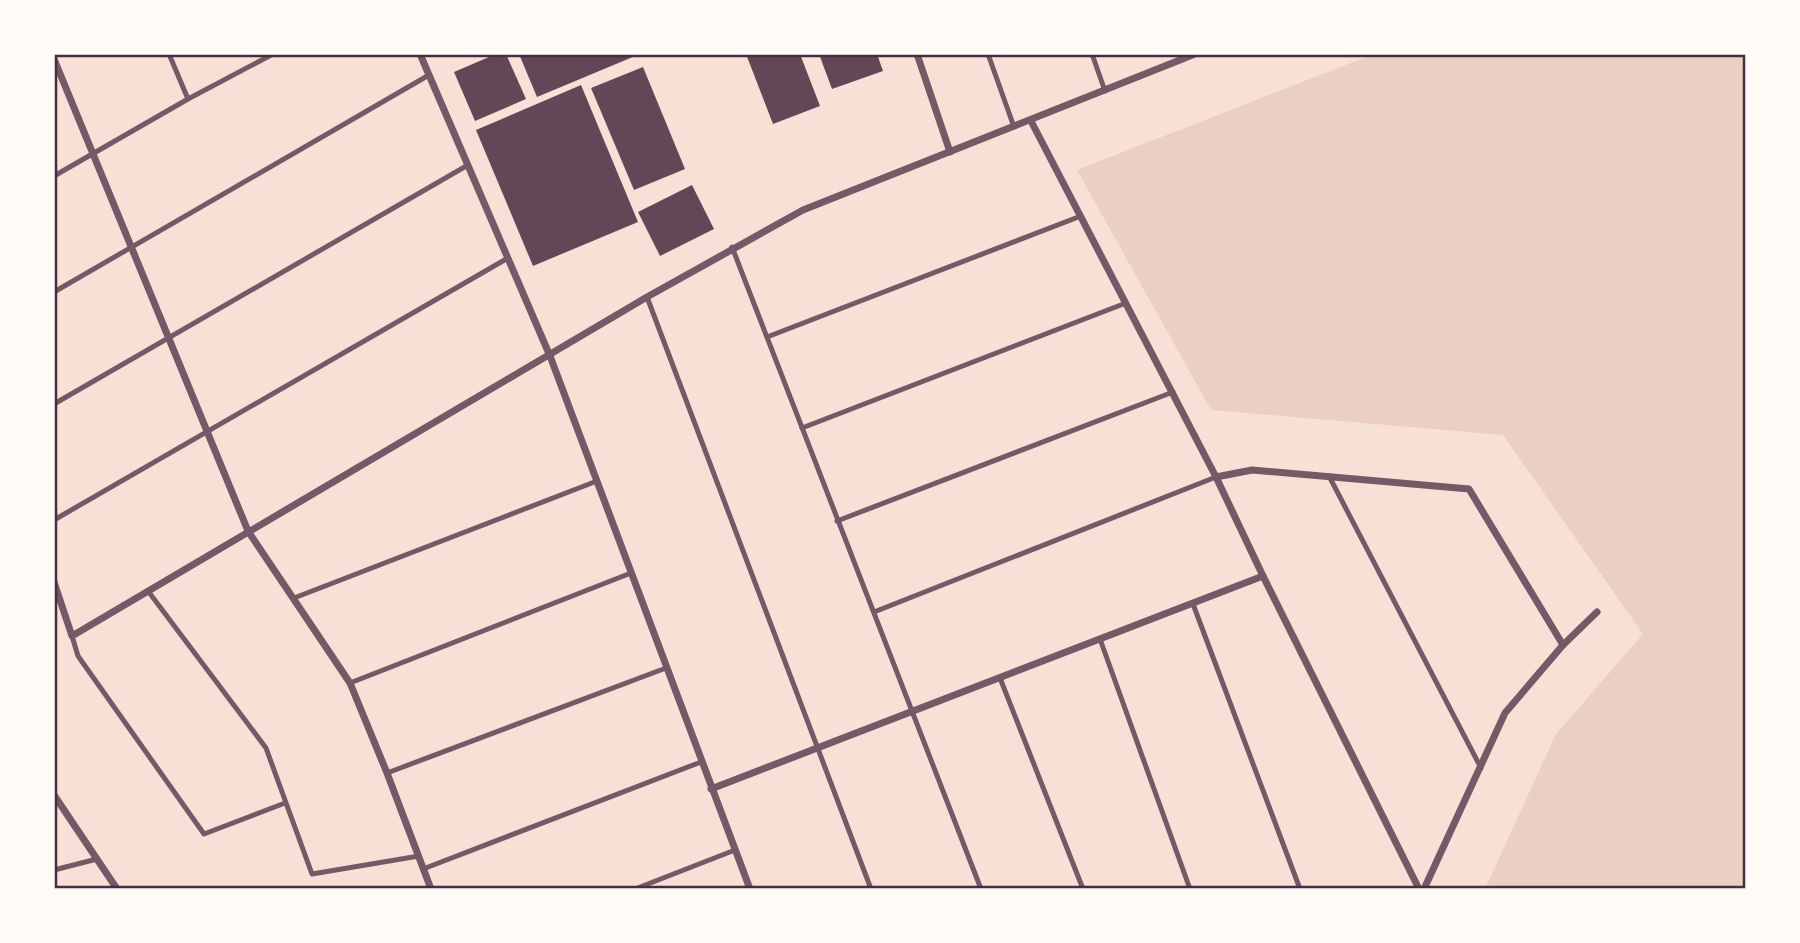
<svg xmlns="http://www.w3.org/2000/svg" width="1800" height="943" font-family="Spectral,serif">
	<rect width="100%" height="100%" fill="#f7e1d7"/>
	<polygon fill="#ebcfc5" points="1374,54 1746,54 1746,889 1485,889 1556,734 1643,634 1503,435 1211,410 1077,170"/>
	<g fill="#644757">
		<polygon points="496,54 506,54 526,99 475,121 454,72"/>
		<polygon points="519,54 640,54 537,97"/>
		<polygon points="746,54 800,54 820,106 773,124"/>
		<polygon points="819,54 877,54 883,71 832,89"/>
		<polygon points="643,67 685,169 634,190 591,88"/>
		<polygon points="581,85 638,222 533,266 476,130"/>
		<polygon points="692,185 714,229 660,256 638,212"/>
	</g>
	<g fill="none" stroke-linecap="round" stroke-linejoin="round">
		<g stroke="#755966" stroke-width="5">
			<polyline points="169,54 188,99"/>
			<polyline points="988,54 1014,127"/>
			<polyline points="1092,54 1105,91"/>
			<polyline points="54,176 188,99 273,54"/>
			<polyline points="732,247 981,889"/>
			<polyline points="54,292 429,75"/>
			<polyline points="647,297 871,889"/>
			<polyline points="767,337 1081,216"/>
			<polyline points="54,404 468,165"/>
			<polyline points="802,428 1126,303"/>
			<polyline points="1329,476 1481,768"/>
			<polyline points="54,520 508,258"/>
			<polyline points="837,521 1173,392"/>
			<polyline points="148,591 266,748 312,874 419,856"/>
			<polyline points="294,598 597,481"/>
			<polyline points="1193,604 1300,889"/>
			<polyline points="874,612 1216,477"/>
			<polyline points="72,636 78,656 204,834 285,803"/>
			<polyline points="1100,639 1190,889"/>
			<polyline points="1000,678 1083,889"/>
			<polyline points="350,683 631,573"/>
			<polyline points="387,773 666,668"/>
			<polyline points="423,869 701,762"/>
			<polyline points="54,870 97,859"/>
			<polyline points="635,889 735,850"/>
		</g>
		<g stroke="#755966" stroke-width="7">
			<polyline points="420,54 550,356 750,889"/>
			<polyline points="917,54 950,152"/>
			<polyline points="54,59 248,531 350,683 387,773 431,889"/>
			<polyline points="1031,121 1216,477 1263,576 1419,889"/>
			<polyline points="1216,477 1252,470 1469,489 1563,645"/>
			<polyline points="54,582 72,636 647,297 803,210 1195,54"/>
			<polyline points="711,789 1263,576"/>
			<polyline points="54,795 117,889"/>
			<polyline points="1424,889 1505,713 1563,645 1597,612"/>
		</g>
	</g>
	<rect width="1800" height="943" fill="none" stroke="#fffaf5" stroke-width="112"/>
	<rect x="56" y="56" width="1688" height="831" fill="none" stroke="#4a2c40" stroke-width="2.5"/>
</svg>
